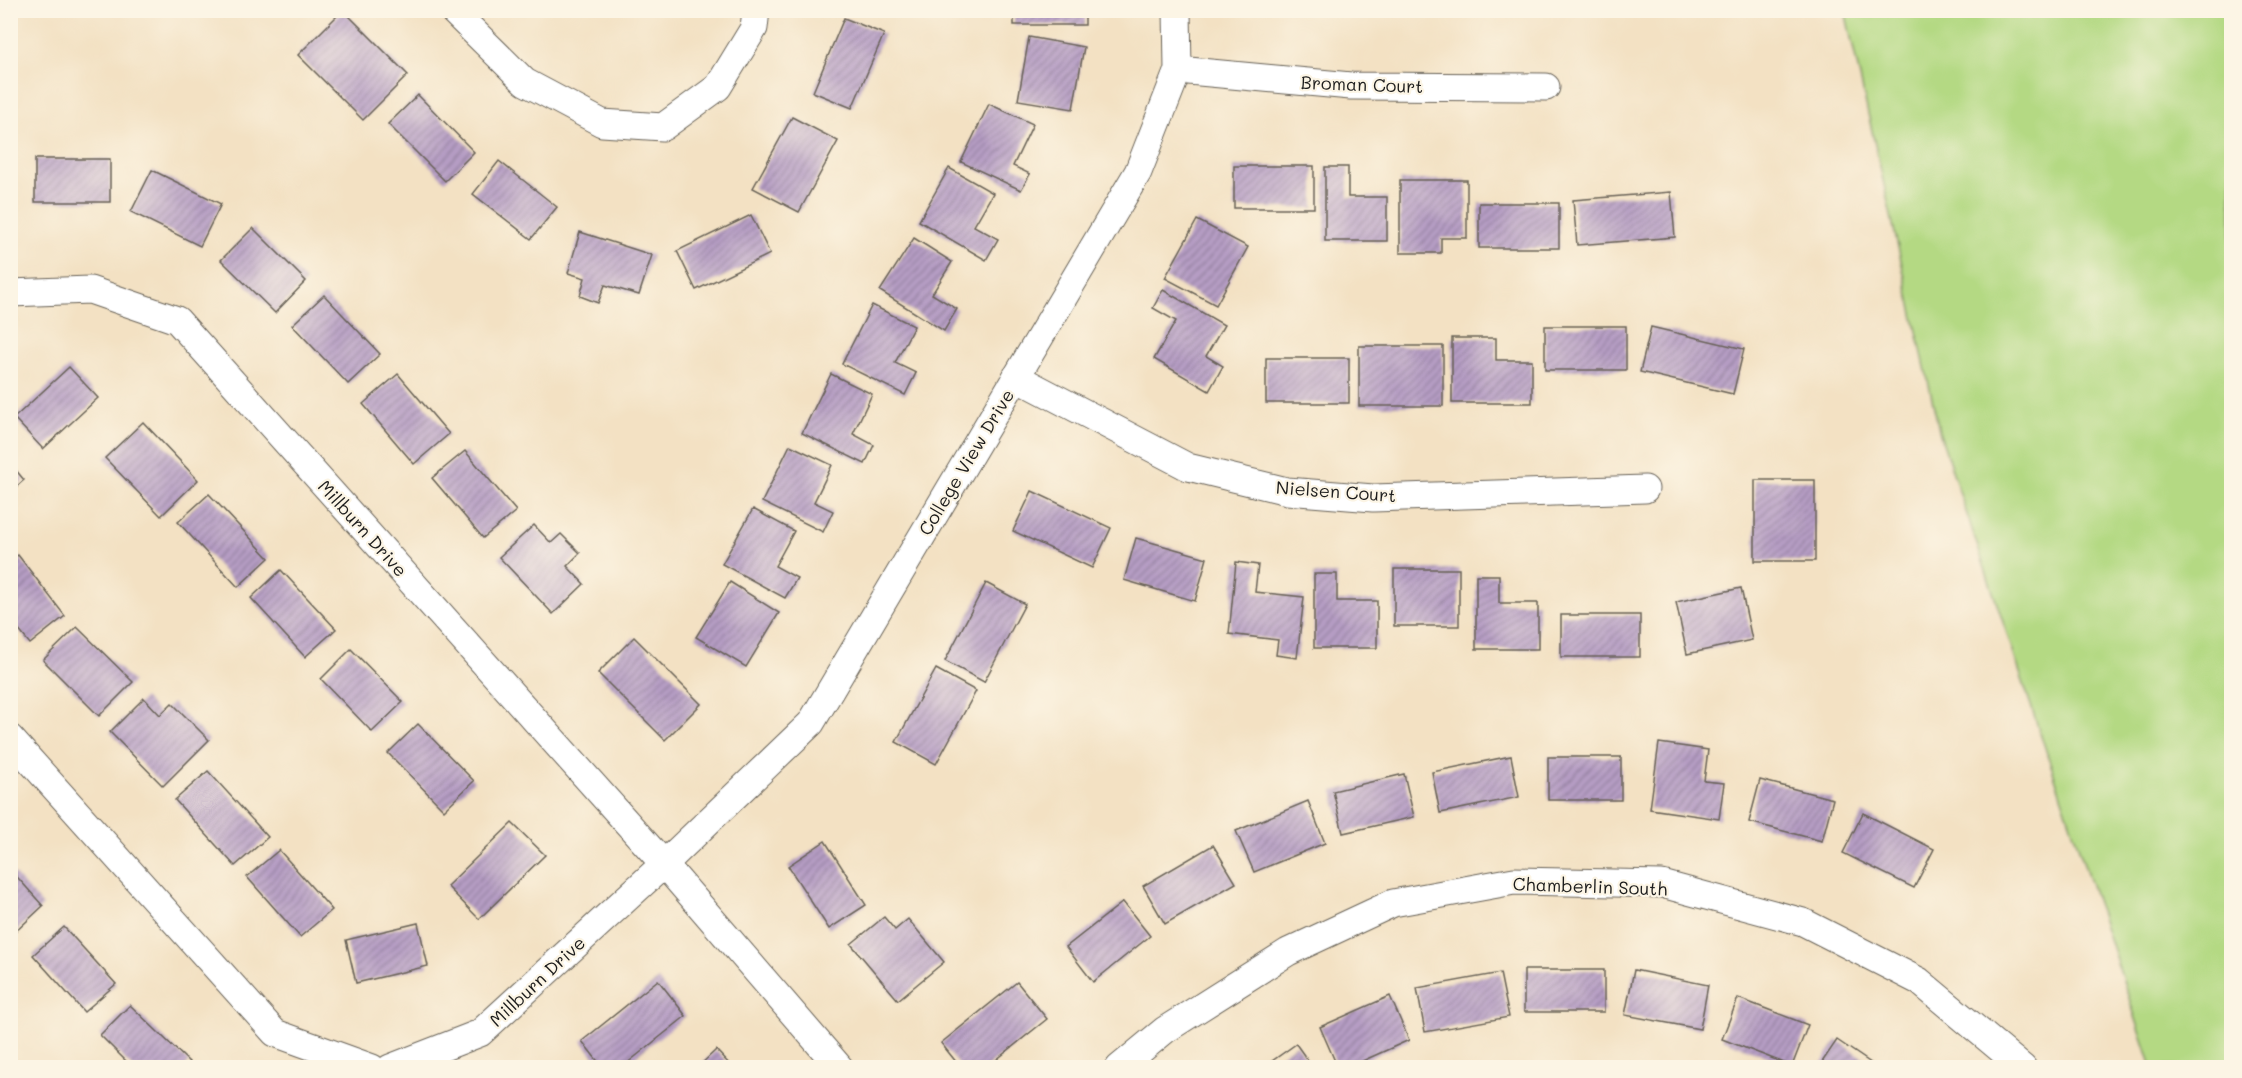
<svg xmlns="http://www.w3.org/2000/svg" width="2242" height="1078" font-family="Mali,sans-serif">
	<defs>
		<pattern id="building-hatch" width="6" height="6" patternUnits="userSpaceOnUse" patternTransform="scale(1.5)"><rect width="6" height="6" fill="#b69dc4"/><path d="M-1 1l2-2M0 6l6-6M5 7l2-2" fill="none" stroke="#937f9e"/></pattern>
	</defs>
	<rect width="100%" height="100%" fill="#fcf5e5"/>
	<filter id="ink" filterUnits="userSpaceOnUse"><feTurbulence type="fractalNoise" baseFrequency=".0167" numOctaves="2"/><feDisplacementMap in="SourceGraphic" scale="12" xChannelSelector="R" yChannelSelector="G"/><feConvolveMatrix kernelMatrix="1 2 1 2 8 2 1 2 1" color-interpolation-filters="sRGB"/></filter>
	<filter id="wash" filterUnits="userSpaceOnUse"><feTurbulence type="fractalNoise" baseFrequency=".008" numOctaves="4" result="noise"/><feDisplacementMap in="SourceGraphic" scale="24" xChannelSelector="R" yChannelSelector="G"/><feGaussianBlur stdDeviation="1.35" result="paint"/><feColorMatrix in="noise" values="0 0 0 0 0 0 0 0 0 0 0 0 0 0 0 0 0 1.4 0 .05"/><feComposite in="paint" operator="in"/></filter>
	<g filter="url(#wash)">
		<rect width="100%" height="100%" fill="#f3e1c3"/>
		<polygon fill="#b4d983" stroke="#687a50" stroke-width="1.5" points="1845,11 2231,11 2231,1067 2152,1067 1940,434"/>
		<g id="blocks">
			<g fill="url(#building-hatch)">
				<polygon points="343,10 408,75 363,120 298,55"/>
				<rect x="1014" y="10" width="71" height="15"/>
				<polygon points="844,18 884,34 852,108 813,92"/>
				<polygon points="1029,37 1084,47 1073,109 1018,100"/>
				<polygon points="418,95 474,152 445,181 388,124"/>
				<polygon points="989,104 1033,124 1013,166 1030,174 1021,190 961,162"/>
				<polygon points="792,117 838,141 799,212 753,188"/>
				<rect x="35" y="159" width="75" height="43"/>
				<polygon points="499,161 557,207 531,239 473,194"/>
				<rect x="1234" y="166" width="80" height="42"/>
				<polygon points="1325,167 1348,167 1348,197 1387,197 1387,241 1325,241"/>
				<polygon points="949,168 993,193 974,226 998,239 986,260 919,221"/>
				<polygon points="152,170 221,204 200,246 131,212"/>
				<polygon points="1400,180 1467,180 1467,238 1441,238 1441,253 1400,253"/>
				<polygon points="1671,192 1675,237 1577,245 1573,200"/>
				<rect x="1479" y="203" width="80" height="45"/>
				<polygon points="751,215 770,254 696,290 677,251"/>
				<polygon points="1197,220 1248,247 1216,305 1165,278"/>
				<polygon points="253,228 306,281 275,313 221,260"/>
				<polygon points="580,232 652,255 639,295 605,285 598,303 580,296 585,278 568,273"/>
				<polygon points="914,238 952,262 932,294 957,309 944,331 880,291"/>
				<polygon points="1163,290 1224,325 1206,356 1223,366 1209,391 1154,359 1176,321 1153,308"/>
				<polygon points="324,295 380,354 348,384 292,325"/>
				<polygon points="872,305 914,326 895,363 916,373 905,395 842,364"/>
				<rect x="1545" y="326" width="81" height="44"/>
				<polygon points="1651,327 1744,349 1733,394 1640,372"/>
				<polygon points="1452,338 1496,338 1496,360 1532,360 1532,403 1452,403"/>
				<rect x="1359" y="346" width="84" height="60"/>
				<rect x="1266" y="358" width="83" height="45"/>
				<polygon points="69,367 98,398 43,449 14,418"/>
				<polygon points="398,374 449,434 414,464 363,404"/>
				<polygon points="831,374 872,394 853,434 874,445 865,464 802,433"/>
				<polygon points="143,422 198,480 161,516 105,458"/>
				<polygon points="790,445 832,465 814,502 833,511 823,532 762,502"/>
				<polygon points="465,451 516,511 483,538 432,478"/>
				<polygon points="10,463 24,480 10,492"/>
				<rect x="1755" y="480" width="60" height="81"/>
				<polygon points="1032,491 1111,528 1092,568 1013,531"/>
				<polygon points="209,494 269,558 238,587 178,522"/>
				<polygon points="753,509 794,531 775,566 797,578 785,598 722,564"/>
				<polygon points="534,525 551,543 561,534 580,553 567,566 584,584 553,614 499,557"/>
				<polygon points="1136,538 1207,558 1195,601 1124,580"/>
				<polygon points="18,555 65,616 30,644 10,619 10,561"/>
				<polygon points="1236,562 1258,565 1255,592 1304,597 1297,658 1276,655 1278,640 1229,634"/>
				<rect x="1394" y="569" width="65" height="57"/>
				<polygon points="281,570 336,629 305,657 251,598"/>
				<polygon points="1314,574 1337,574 1337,601 1377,601 1377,648 1314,648"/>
				<polygon points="1476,575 1499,575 1499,603 1538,603 1538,649 1476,649"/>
				<polygon points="730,582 779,613 746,667 696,637"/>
				<polygon points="986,583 1025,604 984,682 945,661"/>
				<polygon points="1741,588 1752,640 1687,654 1676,602"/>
				<rect x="1561" y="615" width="79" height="42"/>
				<polygon points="77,627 133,682 99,716 43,660"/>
				<polygon points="634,637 701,704 665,740 598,673"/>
				<polygon points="351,649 403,702 372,732 321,679"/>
				<polygon points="936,669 976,691 936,764 896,742"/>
				<polygon points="144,698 160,715 172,703 209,740 163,786 110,732"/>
				<polygon points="418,724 474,781 444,810 388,753"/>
				<polygon points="1659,743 1708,750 1704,781 1724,783 1719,819 1650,809"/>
				<polygon points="1511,756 1519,797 1440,813 1432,772"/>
				<rect x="1548" y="757" width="73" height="43"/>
				<polygon points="208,771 268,837 235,866 175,800"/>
				<polygon points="1404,774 1414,817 1343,833 1333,791"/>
				<polygon points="1760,780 1833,799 1822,841 1749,822"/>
				<polygon points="1308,801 1325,843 1254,872 1236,831"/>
				<polygon points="1863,813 1934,849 1914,888 1843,853"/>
				<polygon points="512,823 545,855 479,919 447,886"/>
				<polygon points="825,841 866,905 829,929 788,866"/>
				<polygon points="1213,845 1236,883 1165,924 1143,886"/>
				<polygon points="279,850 332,910 300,937 247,877"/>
				<polygon points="10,869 43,906 13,934 10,932"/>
				<polygon points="1123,902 1150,936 1093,982 1066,947"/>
				<polygon points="884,917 895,930 908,919 944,962 898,1000 851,944"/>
				<polygon points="418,923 428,966 356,983 346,940"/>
				<polygon points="64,927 116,984 84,1012 33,955"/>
				<rect x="1524" y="970" width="80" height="42"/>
				<polygon points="1634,970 1708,985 1700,1029 1625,1015"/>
				<polygon points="1500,973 1509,1017 1425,1032 1417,988"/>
				<polygon points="658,980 686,1016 621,1068 603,1068 582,1041"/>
				<polygon points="1017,982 1047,1019 986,1068 961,1068 941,1043"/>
				<polygon points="1390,996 1409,1040 1347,1068 1338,1068 1320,1027"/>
				<polygon points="1738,998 1808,1025 1792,1066 1722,1039"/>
				<polygon points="130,1005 189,1062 183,1068 133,1068 100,1035"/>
				<polygon points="1837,1040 1878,1068 1818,1068"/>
				<polygon points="1296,1044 1313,1068 1262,1068"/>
				<polygon points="716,1050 733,1068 697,1068"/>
			</g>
		</g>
	</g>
	<g filter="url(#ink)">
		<use href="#blocks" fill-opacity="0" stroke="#676156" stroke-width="1.5"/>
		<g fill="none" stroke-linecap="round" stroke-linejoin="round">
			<defs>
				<g id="minor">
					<polyline points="452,10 525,82 602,123 663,127 718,87 754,28 756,10"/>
					<polyline points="1178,70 1351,86 1546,87"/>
					<polyline points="10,293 90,290 177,320 664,864 840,1068"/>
					<polyline points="1016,377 1188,467 1287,491 1373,498 1645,489"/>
					<polyline points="10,738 275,1033 372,1068"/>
					<polyline points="390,1068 480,1033 664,864 811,723 1138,172 1178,70 1177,10"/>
					<polyline points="1119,1068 1165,1030 1288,952 1393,903 1514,881 1662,884 1803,922 1919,981 2023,1068"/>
				</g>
			</defs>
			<use href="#minor" stroke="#676156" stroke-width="29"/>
			<use href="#minor" stroke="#fff" stroke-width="27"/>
		</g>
	</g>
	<g text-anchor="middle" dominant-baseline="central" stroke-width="4.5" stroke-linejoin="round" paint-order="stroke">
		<g font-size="18" fill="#1c1c1c" stroke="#fcf5e5">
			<text transform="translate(1362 84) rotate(2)">Broman Court</text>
			<text transform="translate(966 462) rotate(-59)">College View Drive</text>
			<text transform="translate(1336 491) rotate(4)">Nielsen Court</text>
			<text transform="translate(363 528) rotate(48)">Millburn Drive</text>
			<text transform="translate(1590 886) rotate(2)">Chamberlin South</text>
			<text transform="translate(537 981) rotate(-43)">Millburn Drive</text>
		</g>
	</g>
	<rect width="2242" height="1078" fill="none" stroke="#fcf5e5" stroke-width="36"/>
</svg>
